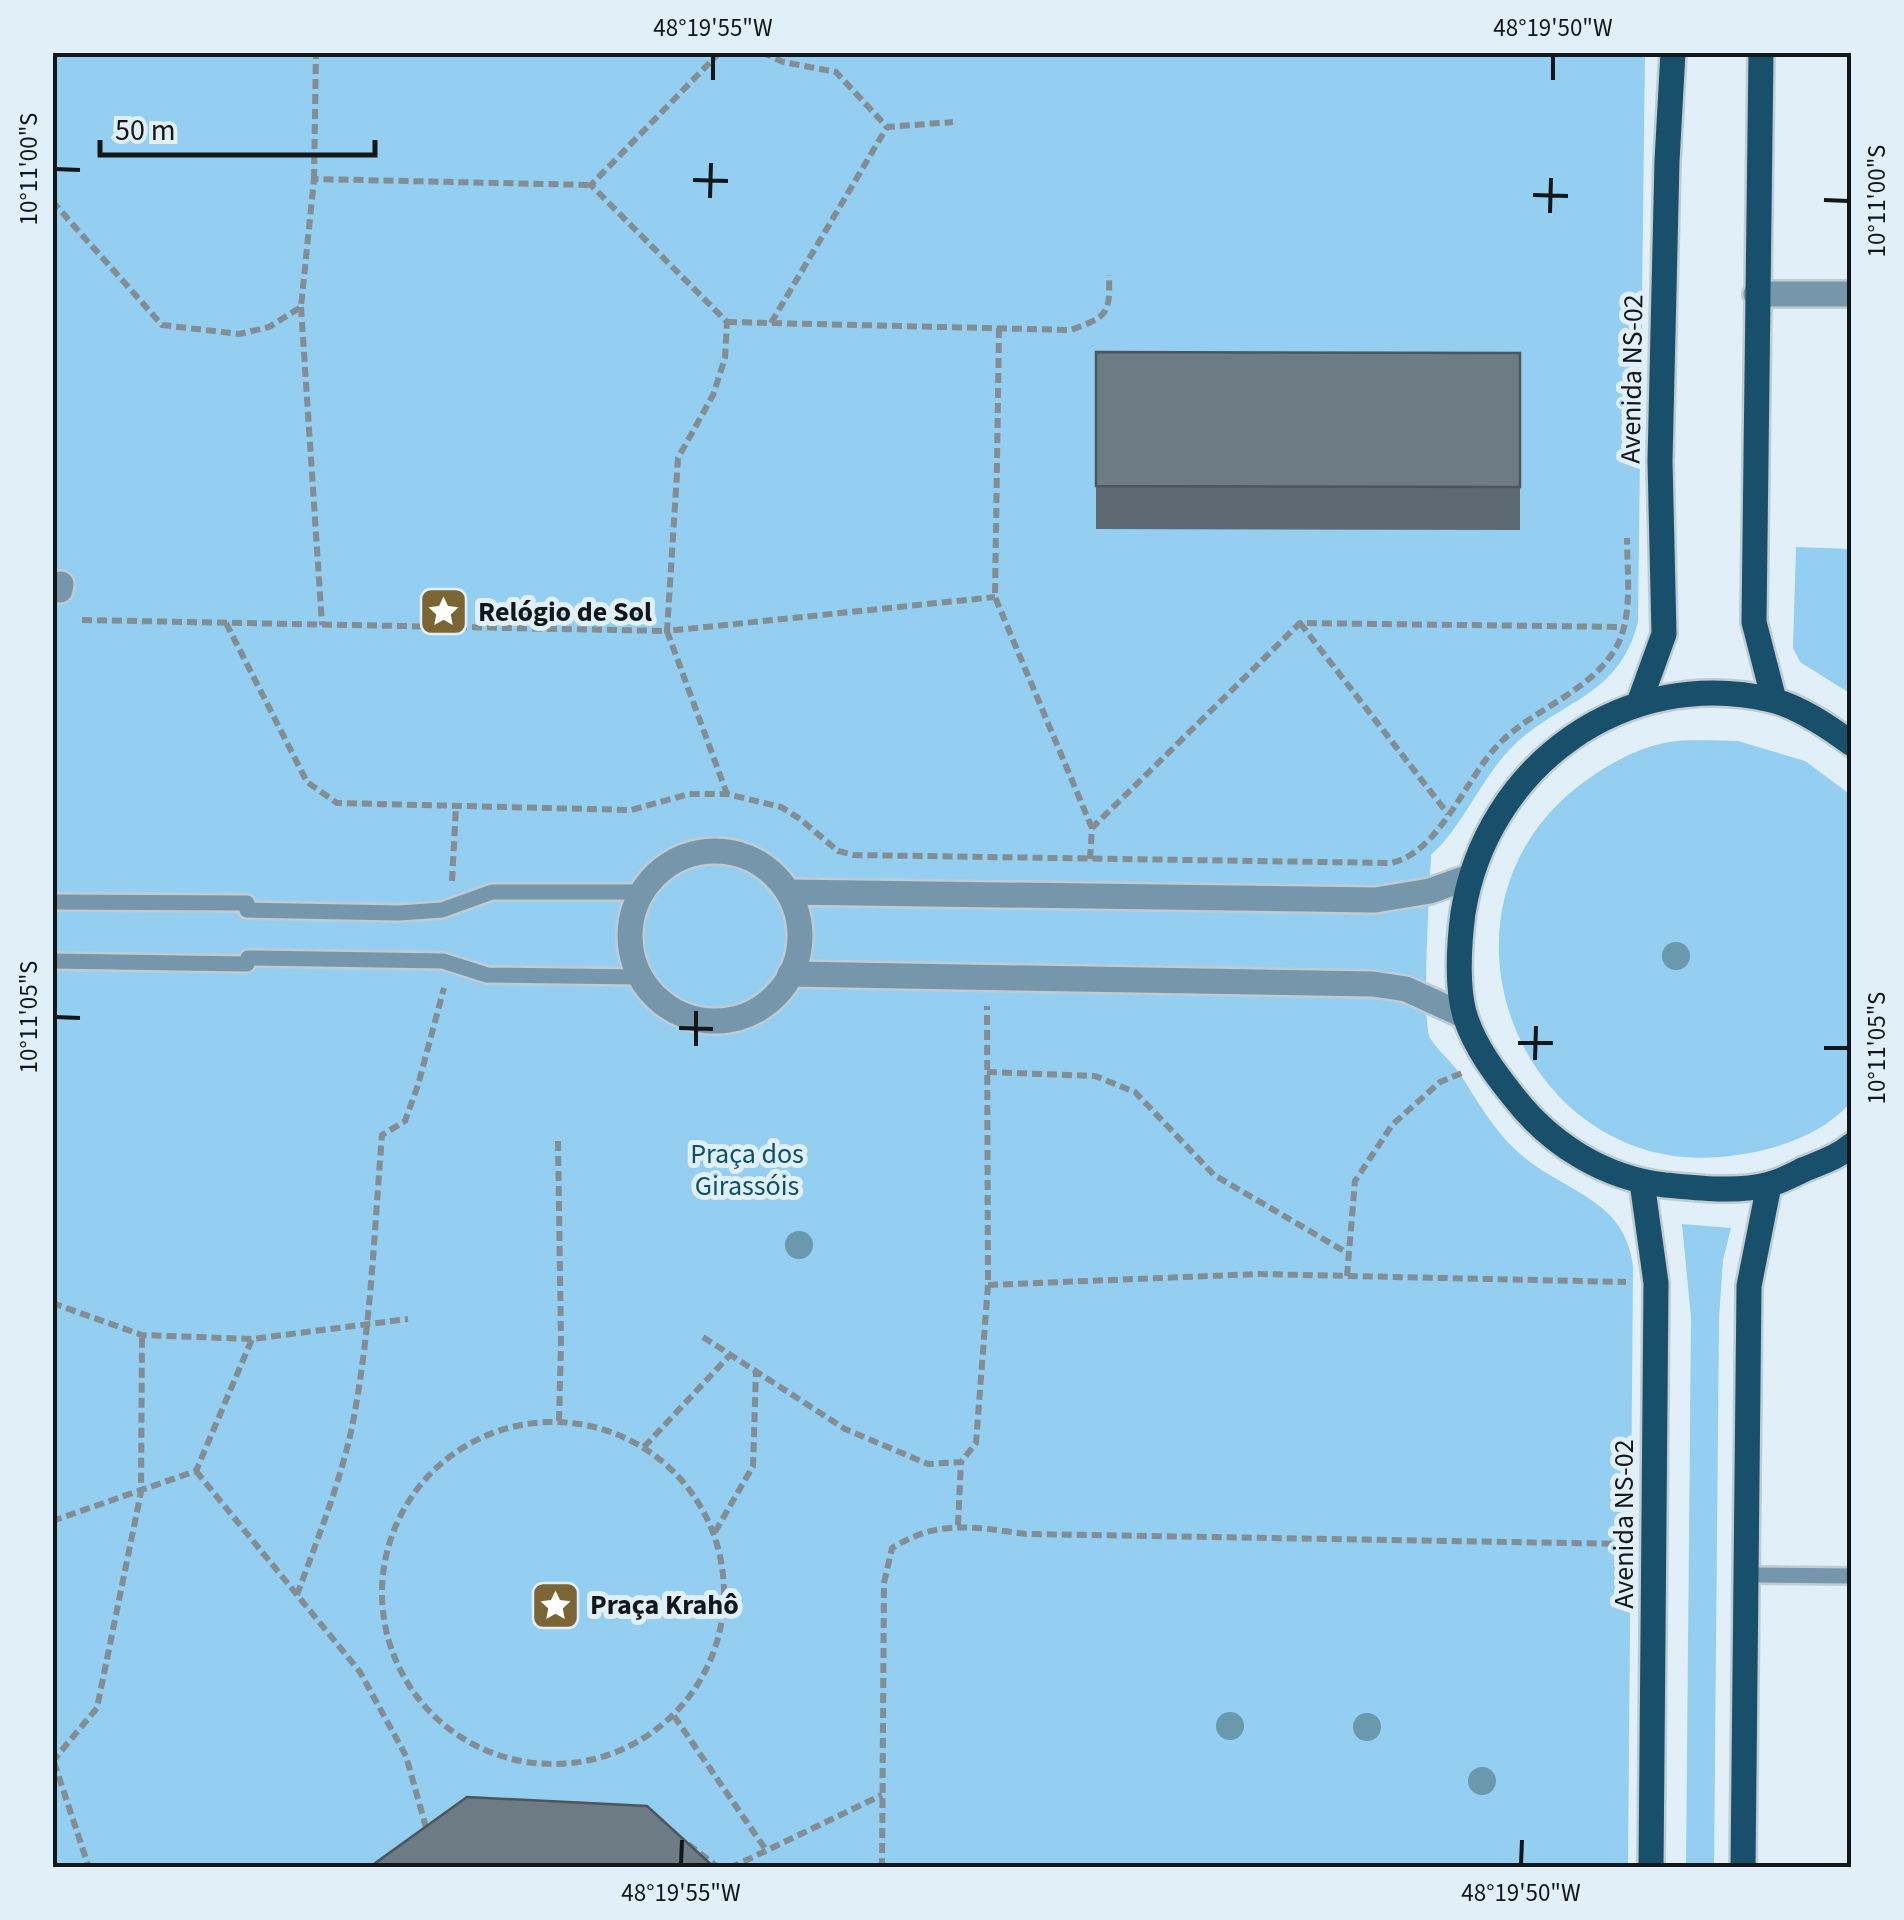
<svg xmlns="http://www.w3.org/2000/svg" width="1904" height="1920" font-family="'Source Sans 3',sans-serif">
	<rect width="100%" height="100%" fill="#e0eff8"/>
	<g fill="#94cef0">
		<path d="M 52,53 L 1645,53 L 1638,622 C 1619,696 1564,699 1515,744 C 1481,777 1465,824 1431,855 C 1430,884 1421,1021 1430,1038 C 1438,1051 1451,1061 1460,1074 C 1478,1102 1494,1131 1519,1153 C 1564,1193 1625,1198 1633,1266 L 1628,1867 L 53,1867 Z"/>
		<polygon points="1796,547 1851,549 1851,694 1800,662 1793,648"/>
		<path d="M 1738,741 L 1805,761 L 1851,795 L 1851,1102 C 1823,1134 1779,1149 1737,1155 C 1530,1188 1412,920 1576,788 C 1602,768 1636,747 1670,742 C 1692,739 1716,741 1738,741 Z"/>
		<polygon points="1682,1224 1731,1228 1723,1260 1719,1317 1714,1867 1686,1867 1691,1317"/>
	</g>
	<g fill="none" stroke-linecap="round" stroke-linejoin="round">
		<defs>
			<g id="lane">
				<polyline points="52,902 247,903"/>
				<polyline points="247,910 399,913 442,910 492,892 642,892"/>
				<polyline points="248,958 443,961 487,975 640,977"/>
				<polyline points="52,961 247,964"/>
				<polyline points="1746,1575 1852,1576"/>
			</g>
			<g id="street">
				<polyline points="1756,294 1852,294"/>
				<polyline points="60,590 61,584"/>
				<circle cx="715" cy="936" r="85"/>
				<polyline points="788,892 1375,900 1430,891 1469,877"/>
				<polyline points="790,974 1373,984 1406,989 1465,1016"/>
			</g>
			<g id="primary">
				<polyline points="1761,52 1754,622 1774,700"/>
				<polyline points="1639,703 1664,634 1660,461 1667,161 1673,52"/>
				<path d="M 1852,744 C 1829,727 1800,707 1772,700 C 1625,665 1486,766 1463,913 C 1459,943 1456,990 1466,1019 C 1476,1048 1494,1072 1513,1096 C 1550,1144 1604,1178 1665,1185 C 1698,1188 1738,1193 1770,1184 C 1782,1181 1794,1174 1805,1169 C 1822,1162 1838,1157 1852,1145"/>
				<polyline points="1642,1182 1656,1283 1651,1868"/>
				<polyline points="1743,1868 1749,1286 1769,1185"/>
			</g>
		</defs>
		<use href="#lane" stroke="#bfccd4" stroke-width="20"/>
		<use href="#street" stroke="#bfccd4" stroke-width="30"/>
		<use href="#primary" stroke="#bfccd4" stroke-width="30"/>
		<g stroke="#838d94" stroke-width="6" stroke-dasharray="10 5" stroke-linecap="butt">
			<polyline points="720,52 591,185 727,322 725,358 713,395 678,458 667,631 995,597"/>
			<polyline points="762,52 783,62 836,72 887,127 953,122"/>
			<polyline points="314,179 316,52"/>
			<polyline points="52,201 162,325 239,334 269,327 301,307 314,179 591,185"/>
			<polyline points="301,307 322,625"/>
			<path d="M 727,322 L 1071,330 C 1108,316 1110,315 1109,275"/>
			<polyline points="771,323 887,127"/>
			<polyline points="999,328 995,597 1092,828"/>
			<polyline points="82,620 667,631 727,794"/>
			<path d="M 226,623 L 307,782 L 337,803 L 631,810 L 689,794 L 727,794 L 781,807 L 800,819 L 838,851 L 854,855 L 1390,863 C 1437,855 1465,781 1496,747 C 1530,710 1587,694 1614,651 C 1634,620 1627,573 1627,538"/>
			<polyline points="1300,623 1448,814"/>
			<polyline points="1090,859 1092,828 1300,623 1624,627"/>
			<polyline points="452,881 456,806"/>
			<polyline points="987,1072 1095,1076 1135,1092 1214,1175 1349,1254"/>
			<polyline points="558,1141 561,1342 559,1422"/>
			<polyline points="1347,1276 1355,1181 1392,1125 1440,1082 1462,1073"/>
			<polyline points="988,1285 1259,1274 1626,1282"/>
			<polyline points="52,1303 142,1335 252,1339"/>
			<polyline points="703,1337 845,1429 928,1464 961,1462 976,1443 988,1285 987,1006"/>
			<circle cx="553" cy="1593" r="171"/>
			<polyline points="644,1447 730,1355"/>
			<polyline points="196,1471 360,1672 406,1756 427,1831"/>
			<polyline points="52,1521 196,1471 252,1339 408,1319"/>
			<polyline points="958,1525 961,1462"/>
			<polyline points="715,1532 753,1466 756,1371"/>
			<path d="M 297,1595 C 317,1540 340,1484 352,1427 C 371,1331 374,1232 382,1135 L 405,1121 L 418,1085 L 444,988"/>
			<polyline points="674,1716 766,1850"/>
			<polyline points="52,1762 97,1708 141,1492 142,1335"/>
			<polyline points="54,1762 89,1868"/>
			<polyline points="688,1844 719,1868"/>
			<polyline points="730,1868 882,1795"/>
			<path d="M 882,1868 L 884,1583 L 892,1548 C 939,1519 974,1527 1026,1534 L 1627,1544"/>
		</g>
		<use href="#lane" stroke="#7697ab" stroke-width="15"/>
		<use href="#street" stroke="#7697ab" stroke-width="25"/>
		<use href="#primary" stroke="#18506b" stroke-width="25"/>
	</g>
	<g fill="#6a98ad">
		<circle cx="1676" cy="956" r="14"/>
		<circle cx="799" cy="1245" r="14"/>
		<circle cx="1230" cy="1726" r="14"/>
		<circle cx="1367" cy="1727" r="14"/>
		<circle cx="1482" cy="1781" r="14"/>
	</g>
	<polygon fill="#5e6a72" points="1096,352 1520,353 1520,530 1096,529"/>
	<g fill="#6d7b84" stroke="#4c565c" stroke-width="2.5">
		<polygon points="1096,352 1520,353 1520,487 1096,486"/>
		<polygon points="467,1797 647,1806 715,1868 374,1868 374,1864"/>
	</g>
	<path fill="none" stroke="#12171a" stroke-width="4" d="M 713,80 L 713,55M 1553,80 L 1553,55M 55,169 L 80,170M 693,180 L 728,181M 1533,195 L 1568,196M 710,198 L 711,163M 1824,200 L 1849,201M 1550,213 L 1551,178M 55,1017 L 80,1018M 679,1028 L 713,1029M 1518,1043 L 1553,1043M 696,1046 L 696,1011M 1824,1048 L 1849,1048M 1535,1060 L 1536,1026M 681,1865 L 682,1840M 1521,1865 L 1522,1840"/>
	<defs>
		<symbol id="sight-square" viewBox="-11 -11 22 22"><rect x="-9" y="-9" width="18" height="18" rx="4" fill="#7c6535" stroke="#e0eff8"/><path d="M0-6L1.8-2.2L6-1.7L2.9 1.2L3.7 5.4L0 3.3L-3.7 5.4L-2.9 1.2L-6-1.7L-1.8-2.2Z" fill="#fff"/></symbol>
	</defs>
	<g fill-rule="evenodd">
		<use href="#sight-square" x="416" y="584" width="55" height="55"/>
		<use href="#sight-square" x="528" y="1578" width="55" height="55"/>
	</g>
	<g text-anchor="middle" dominant-baseline="central" stroke-width="10" stroke-linejoin="round" paint-order="stroke">
		<g font-size="28" fill="#12171a" stroke="#e0eff8">
			<text transform="translate(1632 379) rotate(-89)">Avenida NS-02</text>
			<text transform="translate(1624 1524) rotate(-90)">Avenida NS-02</text>
		</g>
		<g font-size="28" font-weight="bold" fill="#12171a" stroke="#e0eff8" text-anchor="start">
			<text x="478" y="612">Relógio de Sol</text>
			<text x="590" y="1605">Praça Krahô</text>
		</g>
		<g font-size="28" fill="#0a5170" stroke="#e0eff8">
			<text x="747" y="1154">Praça dos<tspan x="747" dy="32">Girassóis</tspan></text>
		</g>
	</g>
	<rect width="1904" height="1920" fill="none" stroke="#e0eff8" stroke-width="110"/>
	<path d="M100 140v15h275v-15" fill="none" stroke="#12171a" stroke-width="5"/>
	<text x="115" y="140" font-size="30" fill="#12171a" stroke="#e0eff8" stroke-width="8" paint-order="stroke">50 m</text>
	<rect x="55" y="55" width="1794" height="1810" fill="none" stroke="#12171a" stroke-width="4"/>
	<g font-size="25" text-anchor="middle" fill="#12171a">
		<text x="713" y="36">48°19'55"W</text>
		<text x="1553" y="36">48°19'50"W</text>
		<text transform="translate(28 169) rotate(-90)" y="9">10°11'00"S</text>
		<text transform="translate(1876 201) rotate(-90)" y="9">10°11'00"S</text>
		<text transform="translate(28 1017) rotate(-90)" y="9">10°11'05"S</text>
		<text transform="translate(1876 1048) rotate(-90)" y="9">10°11'05"S</text>
		<text x="681" y="1901">48°19'55"W</text>
		<text x="1521" y="1901">48°19'50"W</text>
	</g>
</svg>
